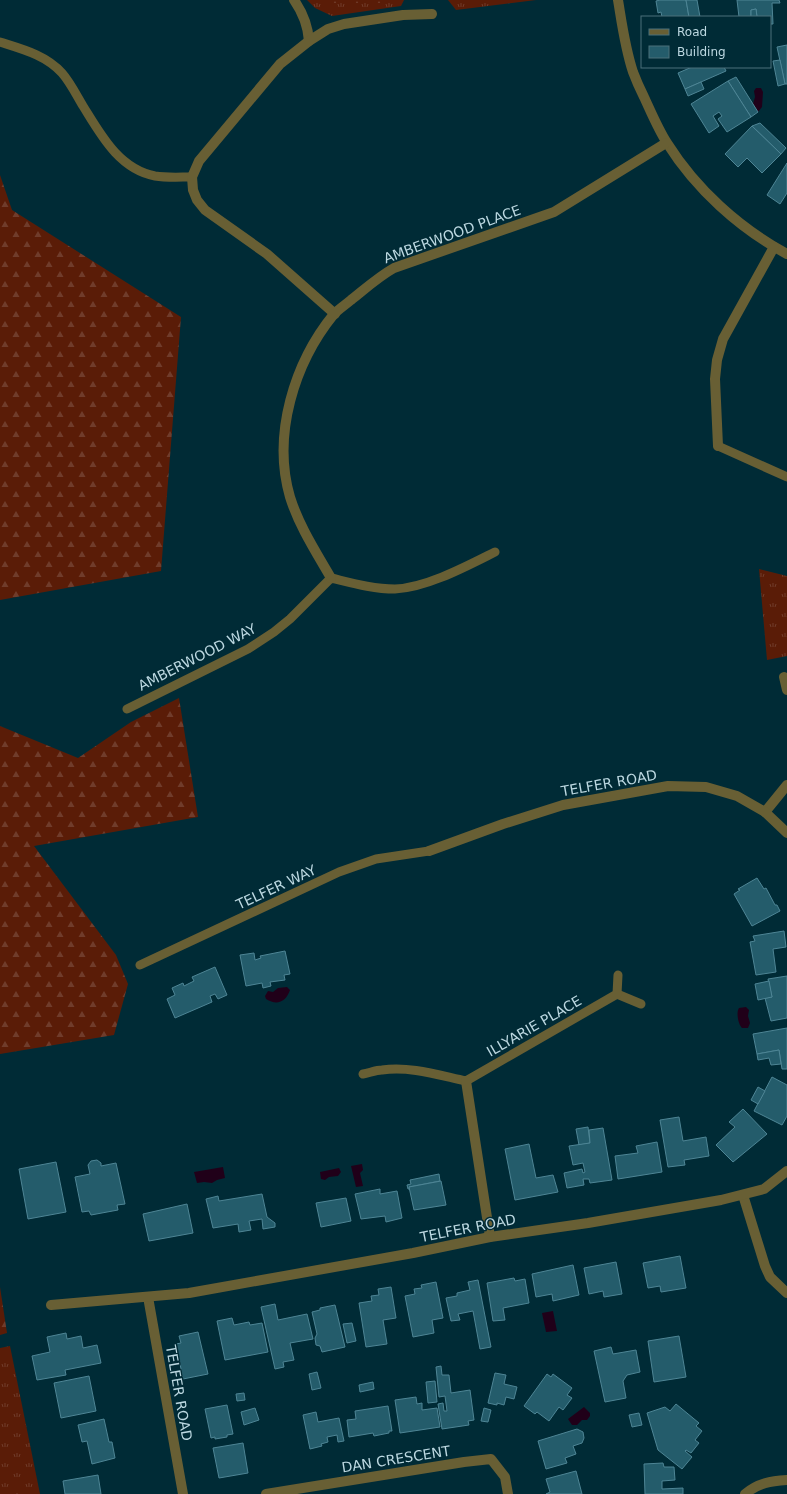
<svg xmlns="http://www.w3.org/2000/svg" width="787" height="1494" font-family="'DejaVu Sans',sans-serif">
	<defs>
		<pattern id="grass-tufts" width="24" height="20" patternUnits="userSpaceOnUse"><rect width="24" height="20" fill="#5a1c07"/><path d="M3 7l-1-3M5 7V3M7 7l1-3M15 17l-1-3M17 17v-4M19 17l1-3" fill="none" stroke="#703c2b"/></pattern>
		<pattern id="forest-firs" width="22" height="20" patternUnits="userSpaceOnUse"><rect width="22" height="20" fill="#5a1c07"/><path d="M5 1l3.5 6h-7zM16 11l3.5 6h-7z" fill="#703c2b"/></pattern>
	</defs>
	<rect width="100%" height="100%" fill="#002b36"/>
	<g fill="url(#grass-tufts)">
		<polygon points="307,0 404,0 401,6 332,16 315,8"/>
		<polygon points="448,0 536,0 456,10"/>
		<polygon points="759,569 787,576 787,656 767,660"/>
		<polygon points="10,1346 40,1494 0,1494 0,1348"/>
	</g>
	<g fill="url(#forest-firs)">
		<polygon points="322,0 382,0 381,3 326,3"/>
		<polygon points="0,175 12,210 181,317 161,571 0,600"/>
		<polygon points="179,698 198,817 34,846 116,955 128,984 114,1035 0,1054 0,726 78,758 131,722"/>
		<polygon points="0,1287 7,1333 0,1335"/>
	</g>
	<g fill="#200019">
		<polygon points="756,88 761,88 763,92 762,107 758,112 753,104 755,97 754,91"/>
		<path d="M 287,987 L 290,990 C 286,1002 277,1006 266,999 L 265,996 L 268,991 L 273,992 L 278,988 Z"/>
		<path d="M 746,1007 L 749,1010 L 748,1016 L 750,1023 L 748,1028 L 742,1028 C 738,1024 736,1012 739,1008 Z"/>
		<polygon points="362,1164 363,1170 360,1173 363,1186 356,1187 351,1166"/>
		<polygon points="223,1167 225,1178 217,1180 212,1183 204,1182 197,1183 194,1172"/>
		<polygon points="339,1168 341,1172 338,1176 329,1177 325,1180 321,1179 320,1172"/>
		<polygon points="553,1311 557,1331 546,1332 542,1313"/>
		<polygon points="584,1407 590,1413 590,1416 587,1420 582,1420 577,1425 572,1425 568,1419"/>
	</g>
	<g fill="#245c6b" stroke="#4e8595">
		<polygon points="660,0 686,0 689,17 662,17 661,12 658,13 656,1"/>
		<polygon points="686,0 697,0 700,17 689,17"/>
		<polygon points="737,0 779,0 780,3 772,3 773,24 770,24 770,17 757,17 756,9 751,10 751,17 739,17"/>
		<polygon points="756,9 757,17 751,17 751,10"/>
		<polygon points="787,45 787,84 785,84 777,47"/>
		<polygon points="780,60 785,84 778,86 773,61"/>
		<polygon points="692,67 724,67 726,71 685,89 678,73"/>
		<polygon points="736,77 758,112 751,117 728,81"/>
		<polygon points="728,81 751,117 727,132 718,119 722,116 719,112 713,116 719,126 709,133 691,104"/>
		<polygon points="701,82 704,89 688,96 685,89"/>
		<polygon points="760,123 786,148 781,154 752,126"/>
		<polygon points="752,126 781,154 762,173 747,158 738,167 725,154"/>
		<polygon points="787,163 787,193 780,204 767,195"/>
		<polygon points="757,878 764,889 766,888 775,905 777,905 780,911 752,926 734,894 740,890 738,889"/>
		<polygon points="784,931 786,947 773,949 776,972 756,975 750,942 755,941 753,936"/>
		<polygon points="285,951 290,974 284,975 285,980 270,982 271,986 263,988 262,983 246,986 240,955 254,953 255,960 261,958 260,956"/>
		<polygon points="215,967 227,995 218,999 215,994 210,996 212,1002 175,1018 167,999 175,995 172,988 183,983 184,986 194,981 192,977"/>
		<polygon points="787,976 787,1018 771,1021 765,998 772,997 768,979"/>
		<polygon points="769,981 772,997 758,1000 755,984"/>
		<polygon points="787,1028 787,1069 782,1069 779,1050 757,1054 753,1034"/>
		<polygon points="779,1050 781,1064 771,1065 769,1058 758,1060 757,1054"/>
		<polygon points="772,1077 787,1085 787,1116 782,1125 754,1111"/>
		<polygon points="758,1087 765,1091 758,1104 751,1100"/>
		<polygon points="743,1109 767,1134 733,1162 716,1145 735,1127 729,1122"/>
		<polygon points="679,1117 683,1141 706,1137 709,1156 684,1160 685,1165 668,1167 660,1120"/>
		<polygon points="588,1127 590,1143 579,1145 576,1129"/>
		<polygon points="603,1128 612,1180 590,1183 589,1179 583,1179 584,1185 567,1188 564,1173 582,1169 583,1173 585,1172 583,1163 573,1165 569,1146 590,1143 589,1130"/>
		<polygon points="657,1142 662,1172 618,1179 615,1156 638,1153 636,1146"/>
		<polygon points="529,1144 536,1178 553,1175 558,1192 515,1200 505,1149"/>
		<polygon points="97,1160 101,1163 101,1166 116,1163 125,1204 117,1205 118,1210 91,1215 89,1211 82,1212 75,1177 90,1174 88,1165 91,1161"/>
		<polygon points="56,1162 66,1212 28,1219 19,1169"/>
		<polygon points="439,1174 440,1181 409,1187 410,1189 408,1189 407,1185 411,1184 410,1180"/>
		<polygon points="441,1181 446,1205 414,1210 409,1187"/>
		<polygon points="380,1189 380,1194 397,1191 402,1218 386,1222 385,1216 361,1219 355,1194"/>
		<polygon points="262,1194 267,1217 275,1223 275,1227 263,1229 262,1219 249,1221 251,1230 239,1232 238,1224 213,1228 206,1199 218,1196 219,1201"/>
		<polygon points="346,1198 351,1221 321,1227 316,1203"/>
		<polygon points="187,1204 193,1233 149,1241 143,1214"/>
		<polygon points="680,1256 686,1288 661,1292 660,1286 648,1288 643,1263"/>
		<polygon points="616,1262 622,1294 604,1297 603,1291 589,1294 584,1268"/>
		<polygon points="573,1265 579,1295 553,1301 552,1294 536,1297 532,1274"/>
		<polygon points="514,1278 515,1281 525,1279 529,1303 503,1308 505,1320 493,1321 487,1283"/>
		<polygon points="478,1280 491,1347 480,1349 473,1311 458,1314 460,1320 451,1321 446,1298 457,1296 457,1293 470,1290 468,1282"/>
		<polygon points="436,1282 443,1318 432,1320 434,1333 413,1337 405,1296 415,1294 414,1289 422,1288 421,1285"/>
		<polygon points="391,1287 396,1318 383,1320 387,1344 366,1347 359,1303 372,1301 371,1296 379,1295 378,1289"/>
		<polygon points="275,1304 278,1320 307,1314 313,1339 290,1343 294,1360 283,1362 284,1367 275,1369 261,1307"/>
		<polygon points="335,1305 345,1347 322,1352 320,1346 316,1345 315,1338 317,1334 312,1312 320,1310 320,1308"/>
		<polygon points="232,1318 234,1325 249,1322 250,1325 262,1323 268,1352 225,1360 217,1321"/>
		<polygon points="352,1323 356,1341 347,1343 343,1324"/>
		<polygon points="198,1332 208,1374 183,1379 176,1344 181,1343 179,1336"/>
		<polygon points="66,1333 67,1339 81,1336 83,1348 97,1345 101,1363 65,1370 66,1375 37,1380 32,1356 50,1352 47,1337"/>
		<polygon points="679,1336 686,1377 654,1382 648,1341"/>
		<polygon points="611,1347 613,1354 636,1350 640,1372 627,1375 623,1381 626,1398 605,1402 594,1351"/>
		<polygon points="441,1366 442,1375 449,1375 451,1393 470,1390 474,1420 468,1421 469,1425 442,1429 438,1404 443,1403 444,1411 447,1411 445,1396 439,1397 436,1367"/>
		<polygon points="317,1372 321,1388 312,1390 309,1374"/>
		<polygon points="495,1373 506,1375 504,1384 517,1387 514,1399 506,1397 504,1405 497,1403 497,1405 488,1403"/>
		<polygon points="547,1374 551,1377 553,1374 572,1388 567,1395 572,1398 563,1410 559,1407 549,1421 537,1412 535,1414 524,1406"/>
		<polygon points="89,1376 96,1411 61,1418 54,1383"/>
		<polygon points="435,1381 437,1402 428,1403 426,1382"/>
		<polygon points="373,1382 374,1389 360,1392 359,1385"/>
		<polygon points="244,1393 245,1400 237,1401 236,1394"/>
		<polygon points="416,1397 417,1404 422,1403 422,1410 437,1408 440,1427 400,1433 395,1400"/>
		<polygon points="676,1404 699,1423 696,1426 702,1431 695,1440 699,1443 691,1453 686,1450 685,1451 692,1457 682,1469 658,1450 647,1413 665,1407 670,1411"/>
		<polygon points="227,1405 233,1434 227,1435 227,1437 215,1439 215,1437 211,1438 205,1409"/>
		<polygon points="388,1406 392,1431 389,1431 389,1433 374,1436 373,1433 349,1437 347,1420 356,1419 355,1411"/>
		<polygon points="255,1408 259,1420 244,1425 241,1412"/>
		<polygon points="484,1408 491,1410 488,1422 481,1421"/>
		<polygon points="316,1412 318,1422 339,1418 344,1441 338,1442 337,1435 327,1437 328,1442 321,1444 322,1446 310,1449 303,1415"/>
		<polygon points="639,1413 642,1425 632,1427 629,1415"/>
		<polygon points="104,1419 109,1442 112,1442 115,1458 92,1464 87,1441 82,1442 78,1425"/>
		<polygon points="577,1429 583,1432 584,1438 582,1443 573,1446 576,1454 565,1458 567,1463 546,1469 538,1441"/>
		<polygon points="243,1443 248,1473 219,1478 213,1448"/>
		<polygon points="663,1463 664,1467 674,1467 675,1480 662,1481 662,1489 683,1488 683,1494 645,1494 644,1464"/>
		<polygon points="576,1471 582,1494 546,1494 550,1492 546,1479"/>
		<polygon points="98,1475 101,1494 65,1494 63,1481"/>
	</g>
	<g fill="none" stroke-linecap="round" stroke-linejoin="round">
		<g stroke="#685f34" stroke-width="9">
			<path d="M 0,42 C 22,49 46,55 62,73 C 70,82 77,96 83,106 C 101,135 119,169 155,176 C 167,178 180,177 192,177"/>
			<polyline points="718,446 787,477"/>
			<path d="M 127,709 L 248,649 L 274,632 L 290,619 L 331,578 C 352,583 373,589 395,589 C 426,588 467,566 495,552"/>
			<polyline points="140,965 339,872 376,859 429,851"/>
			<polyline points="617,994 641,1004"/>
			<path d="M 363,1074 C 369,1073 376,1070 382,1070 C 410,1066 438,1075 466,1081 L 617,994 L 618,975"/>
		</g>
		<g stroke="#685f34" stroke-width="10">
			<path d="M 294,0 C 303,13 308,26 309,41"/>
			<path d="M 618,0 C 622,24 625,48 633,72 C 636,80 640,89 644,97 C 651,112 658,129 667,143 C 696,189 739,228 787,254"/>
			<polyline points="335,314 267,254 205,210 197,200 193,190 192,177 199,161 280,64 309,41 328,29 344,24 403,15 432,14"/>
			<polyline points="718,446 715,379 717,360 723,339 774,247"/>
			<path d="M 331,578 C 316,552 299,526 290,497 C 272,435 294,363 334,314 C 339,309 345,305 351,300 C 365,289 378,277 394,268 L 554,212 L 666,143"/>
			<polyline points="784,677 787,690"/>
			<polyline points="765,812 787,785"/>
			<polyline points="429,851 503,824 563,805 668,786 706,787 737,796 765,812 787,833"/>
			<polyline points="466,1081 490,1237"/>
			<polyline points="743,1195 765,1266 770,1277 787,1293"/>
			<polyline points="148,1297 183,1494"/>
			<polyline points="51,1305 189,1293 413,1253 490,1237 588,1223 721,1200 764,1189 787,1171"/>
			<polyline points="266,1494 464,1462 491,1459 505,1477 508,1494"/>
			<path d="M 745,1494 C 758,1483 771,1481 787,1480"/>
		</g>
	</g>
	<g text-anchor="middle" dominant-baseline="central" stroke-width="3" stroke-linejoin="round" paint-order="stroke">
		<g font-size="14" fill="#bcd8e1" stroke="#002b36">
			<text transform="translate(452 234) rotate(-20)">AMBERWOOD PLACE</text>
			<text transform="translate(197 657) rotate(-27)">AMBERWOOD WAY</text>
			<text transform="translate(609 783) rotate(-10)">TELFER ROAD</text>
			<text transform="translate(276 887) rotate(-25)">TELFER WAY</text>
			<text transform="translate(534 1026) rotate(-30)">ILLYARIE PLACE</text>
			<text transform="translate(468 1228) rotate(-11)">TELFER ROAD</text>
			<text transform="translate(179 1393) rotate(80)">TELFER ROAD</text>
			<text transform="translate(396 1459) rotate(-9)">DAN CRESCENT</text>
		</g>
	</g>
	<rect x="641" y="16" width="130" height="52" fill="#002b36" stroke="#4b707a"/>
	<rect x="649" y="29" width="20" height="6" fill="#685f34" stroke="#4b707a"/>
	<text x="677" y="36" font-size="12" fill="#bcd8e1">Road</text>
	<rect x="649" y="46" width="20" height="12" fill="#245c6b" stroke="#4b707a"/>
	<text x="677" y="56" font-size="12" fill="#bcd8e1">Building</text>
</svg>
